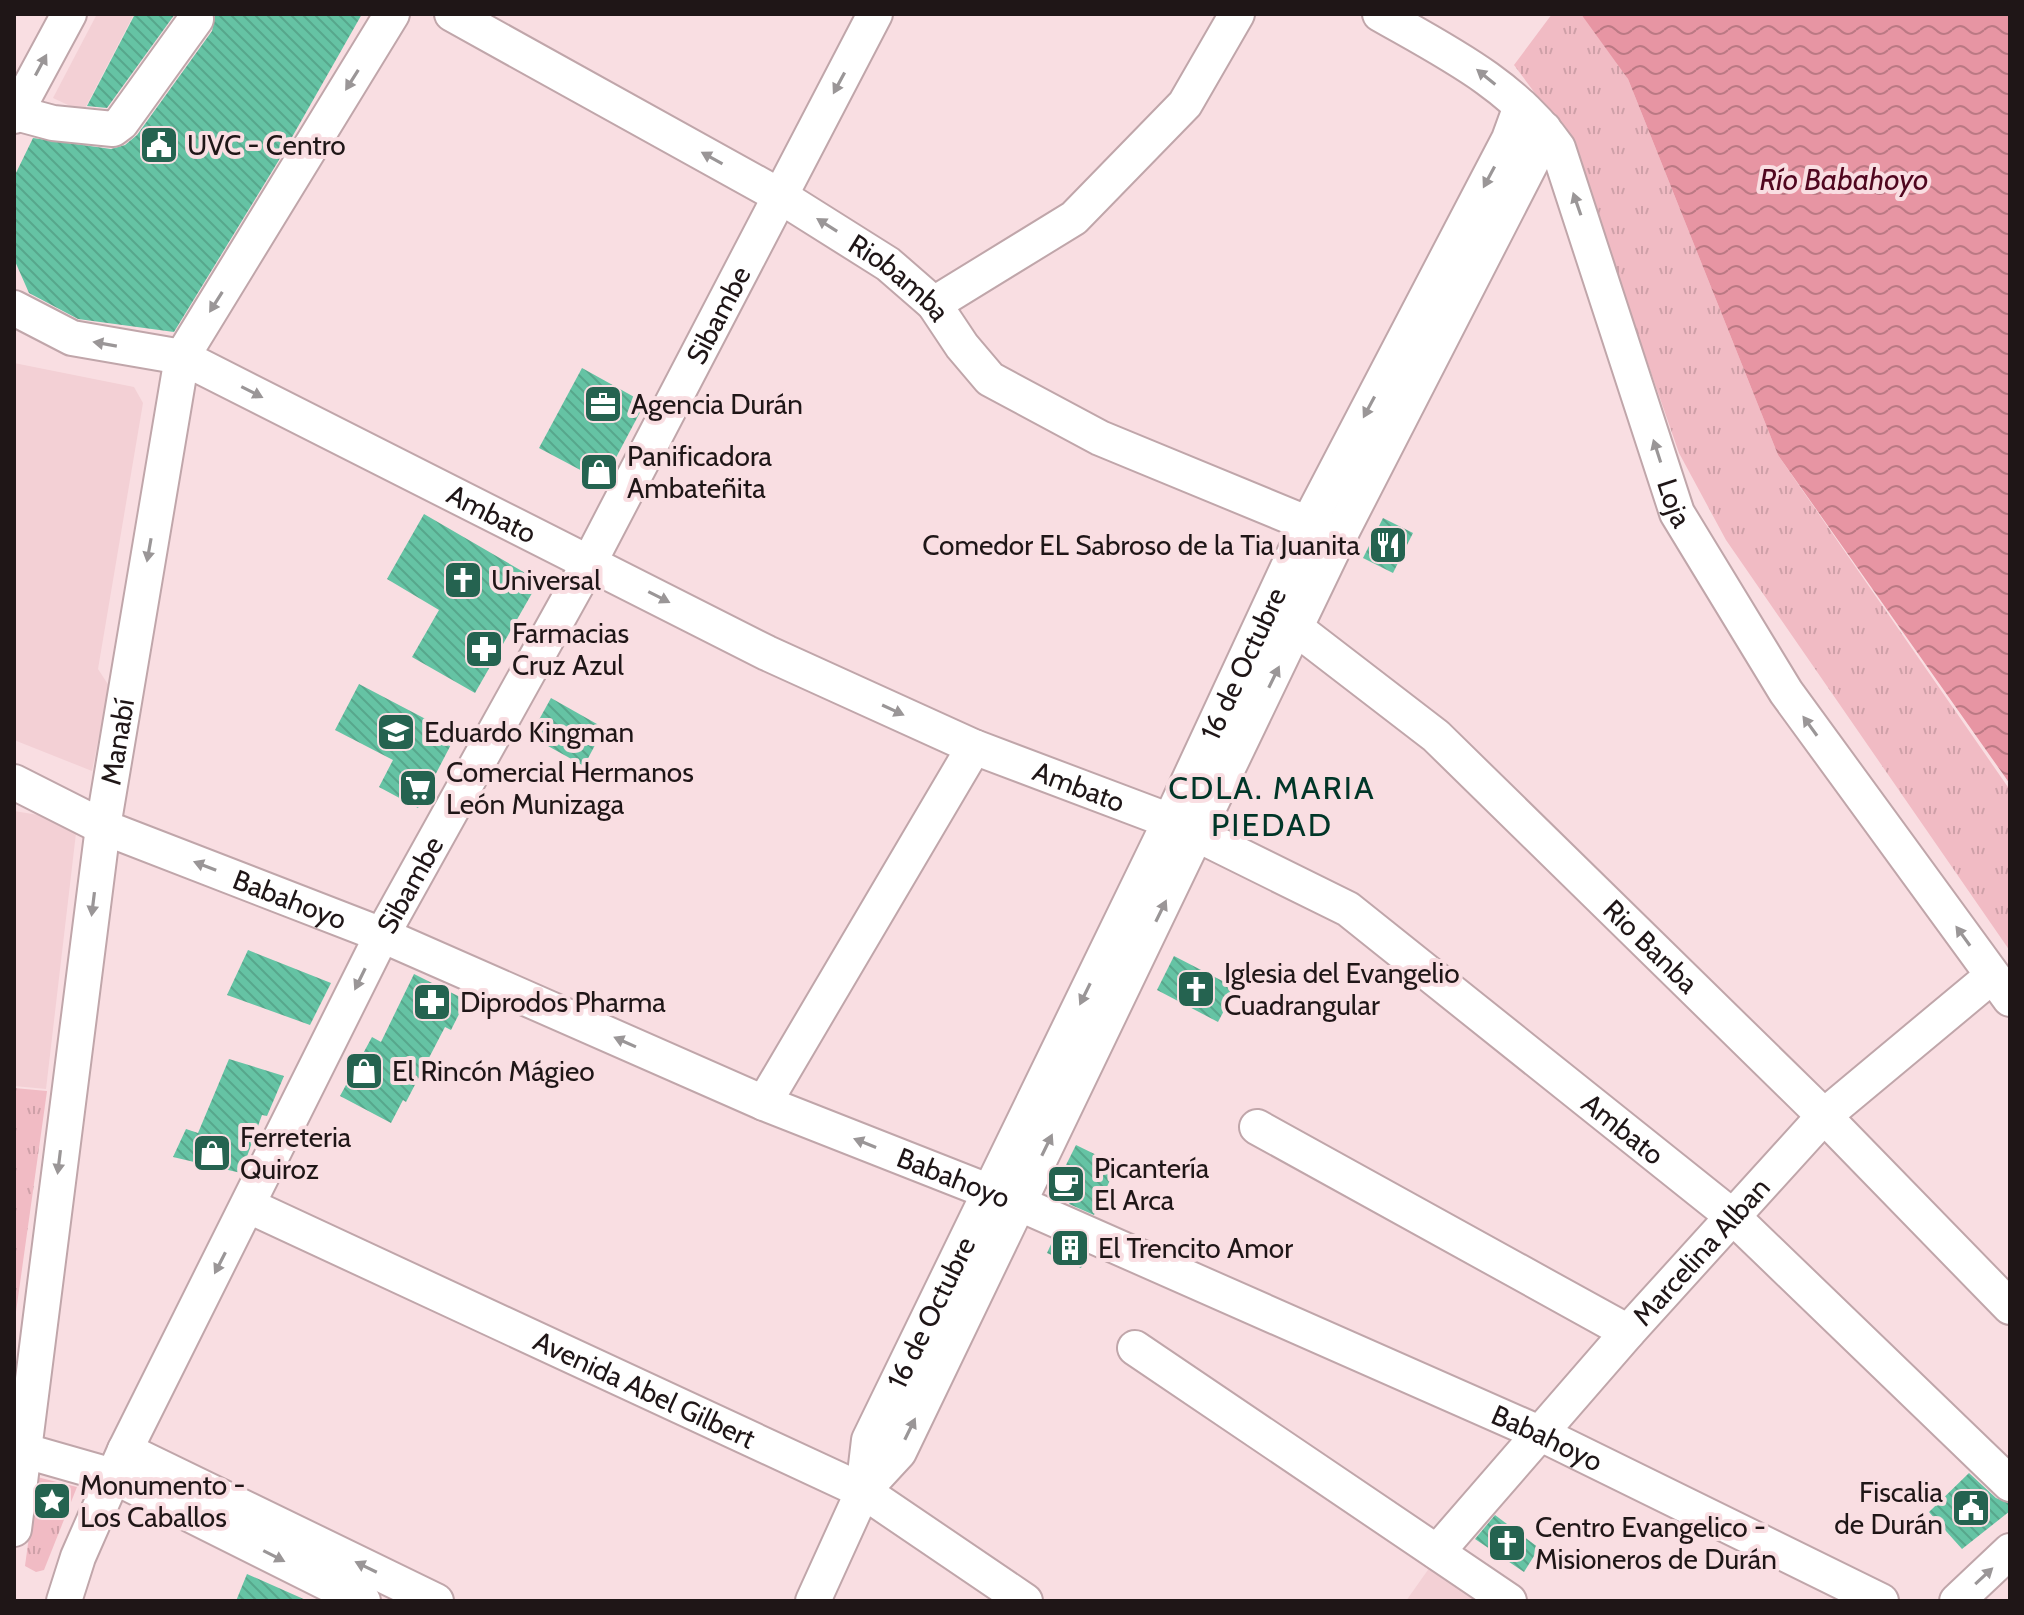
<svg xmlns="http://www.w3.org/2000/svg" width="2024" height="1615" font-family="Cabin,sans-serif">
	<defs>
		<pattern id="park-tufts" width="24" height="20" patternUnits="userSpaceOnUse" patternTransform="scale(2)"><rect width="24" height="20" fill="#f1bbc4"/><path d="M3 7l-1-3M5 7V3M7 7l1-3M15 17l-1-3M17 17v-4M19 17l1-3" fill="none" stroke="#cea0a8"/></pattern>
		<pattern id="water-waves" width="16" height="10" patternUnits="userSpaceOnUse" patternTransform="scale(2)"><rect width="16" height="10" fill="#e795a3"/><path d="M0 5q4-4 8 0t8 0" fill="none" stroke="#bb7984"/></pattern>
		<pattern id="building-back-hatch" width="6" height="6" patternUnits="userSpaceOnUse" patternTransform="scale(2)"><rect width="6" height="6" fill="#65c3a4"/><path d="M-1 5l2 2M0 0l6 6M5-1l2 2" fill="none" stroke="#57a78c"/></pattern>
	</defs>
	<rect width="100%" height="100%" fill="#f9dee2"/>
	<g fill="#f3d0d5">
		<polygon points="97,14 134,14 83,112 53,98"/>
		<polygon points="14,363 134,387 143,403 98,669 109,686 92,771 14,740"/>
		<polygon points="14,811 69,820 76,833 46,1089 14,1086"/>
		<polygon points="1430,1567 1480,1601 1406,1601"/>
	</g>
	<g fill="url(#park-tufts)">
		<polygon points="1552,14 1593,14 1628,79 1778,455 2010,790 2010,951 1726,540 1679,453 1570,140 1514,65"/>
		<polygon points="14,1088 47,1091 14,1326"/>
		<polygon points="37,1477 77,1487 44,1570 36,1572 25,1566"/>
	</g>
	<polygon fill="url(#water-waves)" points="1581,14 2010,14 2010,784 1778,455 1628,79"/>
	<g fill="url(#building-back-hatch)">
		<polygon points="135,14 175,14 107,108 87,106"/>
		<polygon points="215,14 362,14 279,160 174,332 78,319 29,293 14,259 14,177 33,138 111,149 125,145 137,135 212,31"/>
		<polygon points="582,368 645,403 603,482 539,448"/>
		<polygon points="424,514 539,581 475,693 412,657 439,610 387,579"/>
		<polygon points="1383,518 1413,533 1393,573 1363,558"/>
		<polygon points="359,684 456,735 418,808 379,787 393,760 335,730"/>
		<polygon points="551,698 604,728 584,766 530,736"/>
		<polygon points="248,950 331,983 310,1025 227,995"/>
		<polygon points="1174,956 1236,988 1218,1022 1157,990"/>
		<polygon points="414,974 466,1000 451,1030 445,1027 406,1102 403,1100 391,1123 340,1096 372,1037 381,1042"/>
		<polygon points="229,1059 284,1076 267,1116 262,1115 241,1173 173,1157 186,1129 198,1133"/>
		<polygon points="1076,1145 1117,1165 1094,1215 1069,1204 1072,1198 1054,1189"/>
		<polygon points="1053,1240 1087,1255 1081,1268 1047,1253"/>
		<polygon points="1969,1473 1996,1498 2008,1503 2010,1511 1962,1549 1929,1512"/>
		<polygon points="1495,1515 1539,1548 1524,1572 1475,1539"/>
		<polygon points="247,1574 308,1601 236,1601"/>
	</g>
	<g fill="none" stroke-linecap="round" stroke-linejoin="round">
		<defs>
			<g id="minor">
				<path id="s1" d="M 452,14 L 780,196 L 888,264 L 934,304 L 962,346 L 990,379 L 1100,438 L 1328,532"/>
				<path id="s2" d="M 1380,14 C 1445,51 1514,85 1558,148 L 1677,513 L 1786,692 L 2010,999"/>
				<polyline points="16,113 53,123 113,129 121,123 196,19"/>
				<polyline points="14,116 69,14"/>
				<polyline points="934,304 1074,218 1185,104 1237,14"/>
				<path id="s3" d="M 14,308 L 72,338 L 182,357 L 767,653 L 974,747 L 1170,821 L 1348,909 L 1732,1216 L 2010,1484"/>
				<path id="s4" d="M 1277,620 L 1297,629 L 1436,736 L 1824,1116 L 2010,1307"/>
				<path id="s5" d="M 14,782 L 103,827 L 382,935 L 764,1103 L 1018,1203 L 1539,1433 L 1881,1601"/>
				<polyline points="764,1103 974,747"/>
				<polyline points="1257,1127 1628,1332"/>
				<path id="s6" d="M 249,1206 L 863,1491 L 1025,1601"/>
				<polyline points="1135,1348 1509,1601"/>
				<polyline points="22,1450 113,1476 363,1601"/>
				<polyline points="125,1450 436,1601"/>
				<polyline points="863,1491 899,1452 1339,537 1532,161 1544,129"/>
				<path id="s7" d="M 14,1529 L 103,827 L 182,357 L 392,14"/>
				<path id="s8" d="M 1437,1552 L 1628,1332 L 1824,1116 L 1992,976"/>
				<path id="s9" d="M 64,1601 L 78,1557 L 125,1450 L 382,935 L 590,561 L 875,14"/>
				<path id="s10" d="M 813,1601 L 863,1491 L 869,1440 L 1170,821 L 1308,524 L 1509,139 L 1521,106"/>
				<polyline points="1957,1601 2010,1551"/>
			</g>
		</defs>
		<use href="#minor" stroke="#c0a6aa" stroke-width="38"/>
		<use href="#minor" stroke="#fff" stroke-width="34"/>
	</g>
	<defs><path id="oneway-solid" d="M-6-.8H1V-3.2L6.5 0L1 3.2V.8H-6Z" transform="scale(2)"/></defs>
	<g fill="#9a9697">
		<use href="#oneway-solid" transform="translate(41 65) rotate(-62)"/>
		<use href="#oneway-solid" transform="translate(1486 77) rotate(-141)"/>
		<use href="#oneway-solid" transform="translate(352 80) rotate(122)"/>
		<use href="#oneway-solid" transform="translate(839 83) rotate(118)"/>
		<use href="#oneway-solid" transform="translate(712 158) rotate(-151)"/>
		<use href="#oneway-solid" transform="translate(1489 177) rotate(118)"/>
		<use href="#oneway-solid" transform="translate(1577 204) rotate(-109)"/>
		<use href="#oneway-solid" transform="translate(827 225) rotate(-148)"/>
		<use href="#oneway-solid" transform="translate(216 302) rotate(122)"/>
		<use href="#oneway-solid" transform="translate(105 344) rotate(-170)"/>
		<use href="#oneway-solid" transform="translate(252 392) rotate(27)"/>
		<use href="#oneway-solid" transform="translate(1369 407) rotate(118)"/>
		<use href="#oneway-solid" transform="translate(1657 451) rotate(-108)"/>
		<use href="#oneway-solid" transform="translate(149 550) rotate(100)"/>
		<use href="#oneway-solid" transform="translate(659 597) rotate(27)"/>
		<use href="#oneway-solid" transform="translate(1274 677) rotate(-64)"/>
		<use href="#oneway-solid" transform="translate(893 710) rotate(25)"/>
		<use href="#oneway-solid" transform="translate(1810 726) rotate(-126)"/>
		<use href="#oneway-solid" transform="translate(205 866) rotate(-159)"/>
		<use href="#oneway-solid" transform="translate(93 904) rotate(97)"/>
		<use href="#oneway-solid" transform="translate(1161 911) rotate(-64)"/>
		<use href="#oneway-solid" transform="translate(1963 936) rotate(-126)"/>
		<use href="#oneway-solid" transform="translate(360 979) rotate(116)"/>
		<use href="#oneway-solid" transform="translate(1085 994) rotate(116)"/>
		<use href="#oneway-solid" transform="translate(625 1042) rotate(-156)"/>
		<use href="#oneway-solid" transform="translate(865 1143) rotate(-158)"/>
		<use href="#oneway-solid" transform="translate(1047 1145) rotate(-64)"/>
		<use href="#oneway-solid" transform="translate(59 1162) rotate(97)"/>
		<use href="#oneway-solid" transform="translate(220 1263) rotate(117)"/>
		<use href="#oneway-solid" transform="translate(910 1429) rotate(-64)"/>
		<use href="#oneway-solid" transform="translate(274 1556) rotate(27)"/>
		<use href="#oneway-solid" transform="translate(366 1567) rotate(-154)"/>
		<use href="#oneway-solid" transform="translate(1984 1576) rotate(-43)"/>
	</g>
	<defs>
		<symbol id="civic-square" viewBox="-11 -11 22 22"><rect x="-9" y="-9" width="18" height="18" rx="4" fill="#256350" stroke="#f9dee2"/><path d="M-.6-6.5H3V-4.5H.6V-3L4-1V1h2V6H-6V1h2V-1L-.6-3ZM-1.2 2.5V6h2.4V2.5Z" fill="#fff"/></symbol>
		<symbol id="office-square" viewBox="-11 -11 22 22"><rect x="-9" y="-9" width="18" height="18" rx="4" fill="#256350" stroke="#f9dee2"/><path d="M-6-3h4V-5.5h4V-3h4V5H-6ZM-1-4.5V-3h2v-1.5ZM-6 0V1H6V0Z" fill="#fff"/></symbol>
		<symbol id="shop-square" viewBox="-11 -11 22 22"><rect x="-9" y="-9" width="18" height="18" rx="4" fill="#256350" stroke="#f9dee2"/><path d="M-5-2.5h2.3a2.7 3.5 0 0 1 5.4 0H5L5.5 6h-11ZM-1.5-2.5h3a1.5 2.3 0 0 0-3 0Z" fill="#fff"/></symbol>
		<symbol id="restaurant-square" viewBox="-11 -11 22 22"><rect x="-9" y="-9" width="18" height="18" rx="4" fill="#256350" stroke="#f9dee2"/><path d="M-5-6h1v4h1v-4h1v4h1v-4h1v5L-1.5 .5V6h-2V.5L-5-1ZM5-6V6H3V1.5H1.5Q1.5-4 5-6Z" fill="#fff"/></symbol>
		<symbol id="church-square" viewBox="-11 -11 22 22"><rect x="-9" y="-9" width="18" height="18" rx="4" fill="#256350" stroke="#f9dee2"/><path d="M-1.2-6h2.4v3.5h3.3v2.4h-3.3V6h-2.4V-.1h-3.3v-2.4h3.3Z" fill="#fff"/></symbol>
		<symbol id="pharmacy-square" viewBox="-11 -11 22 22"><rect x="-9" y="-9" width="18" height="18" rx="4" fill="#256350" stroke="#f9dee2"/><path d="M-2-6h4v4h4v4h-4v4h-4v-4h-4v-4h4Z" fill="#fff"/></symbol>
		<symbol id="school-square" viewBox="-11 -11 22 22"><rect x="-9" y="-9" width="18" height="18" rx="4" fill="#256350" stroke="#f9dee2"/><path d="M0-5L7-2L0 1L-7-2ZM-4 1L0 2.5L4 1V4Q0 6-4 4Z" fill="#fff"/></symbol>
		<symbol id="supermarket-square" viewBox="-11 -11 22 22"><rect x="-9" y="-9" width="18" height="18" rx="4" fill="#256350" stroke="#f9dee2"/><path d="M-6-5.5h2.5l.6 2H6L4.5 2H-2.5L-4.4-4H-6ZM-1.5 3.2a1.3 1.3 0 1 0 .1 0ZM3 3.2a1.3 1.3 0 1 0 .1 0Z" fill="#fff"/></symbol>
		<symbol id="cafe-square" viewBox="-11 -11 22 22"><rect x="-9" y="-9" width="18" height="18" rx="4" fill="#256350" stroke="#f9dee2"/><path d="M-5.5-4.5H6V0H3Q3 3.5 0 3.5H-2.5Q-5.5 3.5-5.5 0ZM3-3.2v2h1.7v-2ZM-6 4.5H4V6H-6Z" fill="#fff"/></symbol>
		<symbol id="building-square" viewBox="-11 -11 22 22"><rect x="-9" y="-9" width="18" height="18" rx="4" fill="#256350" stroke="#f9dee2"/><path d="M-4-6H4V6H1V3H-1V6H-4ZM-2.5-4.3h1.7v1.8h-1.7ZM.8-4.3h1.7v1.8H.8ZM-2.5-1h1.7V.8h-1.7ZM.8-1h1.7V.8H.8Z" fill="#fff"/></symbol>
		<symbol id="sight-square" viewBox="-11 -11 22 22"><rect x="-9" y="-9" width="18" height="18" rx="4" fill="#256350" stroke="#f9dee2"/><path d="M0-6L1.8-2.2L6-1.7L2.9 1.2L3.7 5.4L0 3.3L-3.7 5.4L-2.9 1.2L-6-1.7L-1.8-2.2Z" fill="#fff"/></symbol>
	</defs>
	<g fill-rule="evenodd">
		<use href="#civic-square" x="137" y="123" width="44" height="44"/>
		<use href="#office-square" x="581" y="382" width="44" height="44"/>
		<use href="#shop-square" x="577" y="450" width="44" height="44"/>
		<use href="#restaurant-square" x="1366" y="523" width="44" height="44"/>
		<use href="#church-square" x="441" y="558" width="44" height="44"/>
		<use href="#pharmacy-square" x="462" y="627" width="44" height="44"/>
		<use href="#school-square" x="374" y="710" width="44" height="44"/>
		<use href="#supermarket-square" x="396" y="766" width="44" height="44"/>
		<use href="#church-square" x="1174" y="967" width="44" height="44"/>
		<use href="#pharmacy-square" x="410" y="980" width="44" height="44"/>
		<use href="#shop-square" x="342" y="1049" width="44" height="44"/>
		<use href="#shop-square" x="190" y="1131" width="44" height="44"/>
		<use href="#cafe-square" x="1044" y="1162" width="44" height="44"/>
		<use href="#building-square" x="1048" y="1226" width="44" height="44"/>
		<use href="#sight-square" x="30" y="1479" width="44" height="44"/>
		<use href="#civic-square" x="1949" y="1486" width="44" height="44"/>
		<use href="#church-square" x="1485" y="1521" width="44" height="44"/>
	</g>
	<g text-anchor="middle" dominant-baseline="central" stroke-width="8" stroke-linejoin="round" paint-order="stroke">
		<g font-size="28" fill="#1f1617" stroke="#f9dee2" text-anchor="start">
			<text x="187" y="145">UVC - Centro</text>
			<text x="631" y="404">Agencia Durán</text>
			<text x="627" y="456">Panificadora<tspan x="627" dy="32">Ambateñita</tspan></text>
			<text x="1360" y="545" text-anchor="end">Comedor EL Sabroso de la Tia Juanita</text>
			<text x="491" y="580">Universal</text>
			<text x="512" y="633">Farmacias<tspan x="512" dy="32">Cruz Azul</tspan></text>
			<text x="424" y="732">Eduardo Kingman</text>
			<text x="446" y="772">Comercial Hermanos<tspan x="446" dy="32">León Munizaga</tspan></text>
			<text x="1224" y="973">Iglesia del Evangelio<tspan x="1224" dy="32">Cuadrangular</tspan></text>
			<text x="460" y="1002">Diprodos Pharma</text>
			<text x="392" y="1071">El Rincón Mágieo</text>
			<text x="240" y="1137">Ferreteria<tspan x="240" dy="32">Quiroz</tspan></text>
			<text x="1094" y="1168">Picantería<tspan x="1094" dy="32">El Arca</tspan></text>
			<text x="1098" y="1248">El Trencito Amor</text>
			<text x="80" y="1485">Monumento -<tspan x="80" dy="32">Los Caballos</tspan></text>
			<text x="1943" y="1492" text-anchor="end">Fiscalia<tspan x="1943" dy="32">de Durán</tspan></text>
			<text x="1535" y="1527">Centro Evangelico -<tspan x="1535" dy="32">Misioneros de Durán</tspan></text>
		</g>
		<g font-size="28" fill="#1f1617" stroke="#f9dee2">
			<text stroke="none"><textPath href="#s1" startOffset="520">Riobamba</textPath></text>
			<text stroke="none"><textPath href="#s9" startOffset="1444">Sibambe</textPath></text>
			<text stroke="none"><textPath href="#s2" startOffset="598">Loja</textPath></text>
			<text stroke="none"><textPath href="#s3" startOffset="524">Ambato</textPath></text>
			<text stroke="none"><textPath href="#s10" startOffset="1034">16 de Octubre</textPath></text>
			<text stroke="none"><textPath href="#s7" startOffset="794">Manabí</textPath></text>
			<text stroke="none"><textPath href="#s3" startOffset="1172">Ambato</textPath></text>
			<text stroke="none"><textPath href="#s9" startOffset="796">Sibambe</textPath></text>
			<text stroke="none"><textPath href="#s5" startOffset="300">Babahoyo</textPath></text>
			<text stroke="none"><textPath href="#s4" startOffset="498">Rio Banba</textPath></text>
			<text stroke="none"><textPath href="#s3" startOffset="1820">Ambato</textPath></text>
			<text stroke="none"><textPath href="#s5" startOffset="1020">Babahoyo</textPath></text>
			<text stroke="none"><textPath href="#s8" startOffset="400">Marcelina Alban</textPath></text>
			<text stroke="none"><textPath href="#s10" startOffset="314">16 de Octubre</textPath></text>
			<text stroke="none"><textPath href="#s6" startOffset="436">Avenida Abel Gilbert</textPath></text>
			<text stroke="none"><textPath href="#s5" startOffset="1668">Babahoyo</textPath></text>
		</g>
		<g font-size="30" font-style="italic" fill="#50061f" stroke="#f9dee2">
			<text x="1844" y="179">Río Babahoyo</text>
		</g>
		<g font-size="32" letter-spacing="2" fill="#003628" stroke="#f9dee2">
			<text x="1272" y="787">CDLA. MARIA<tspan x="1272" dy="37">PIEDAD</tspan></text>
		</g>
	</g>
	<rect width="2024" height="1615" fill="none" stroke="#1f1617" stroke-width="32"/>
</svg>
